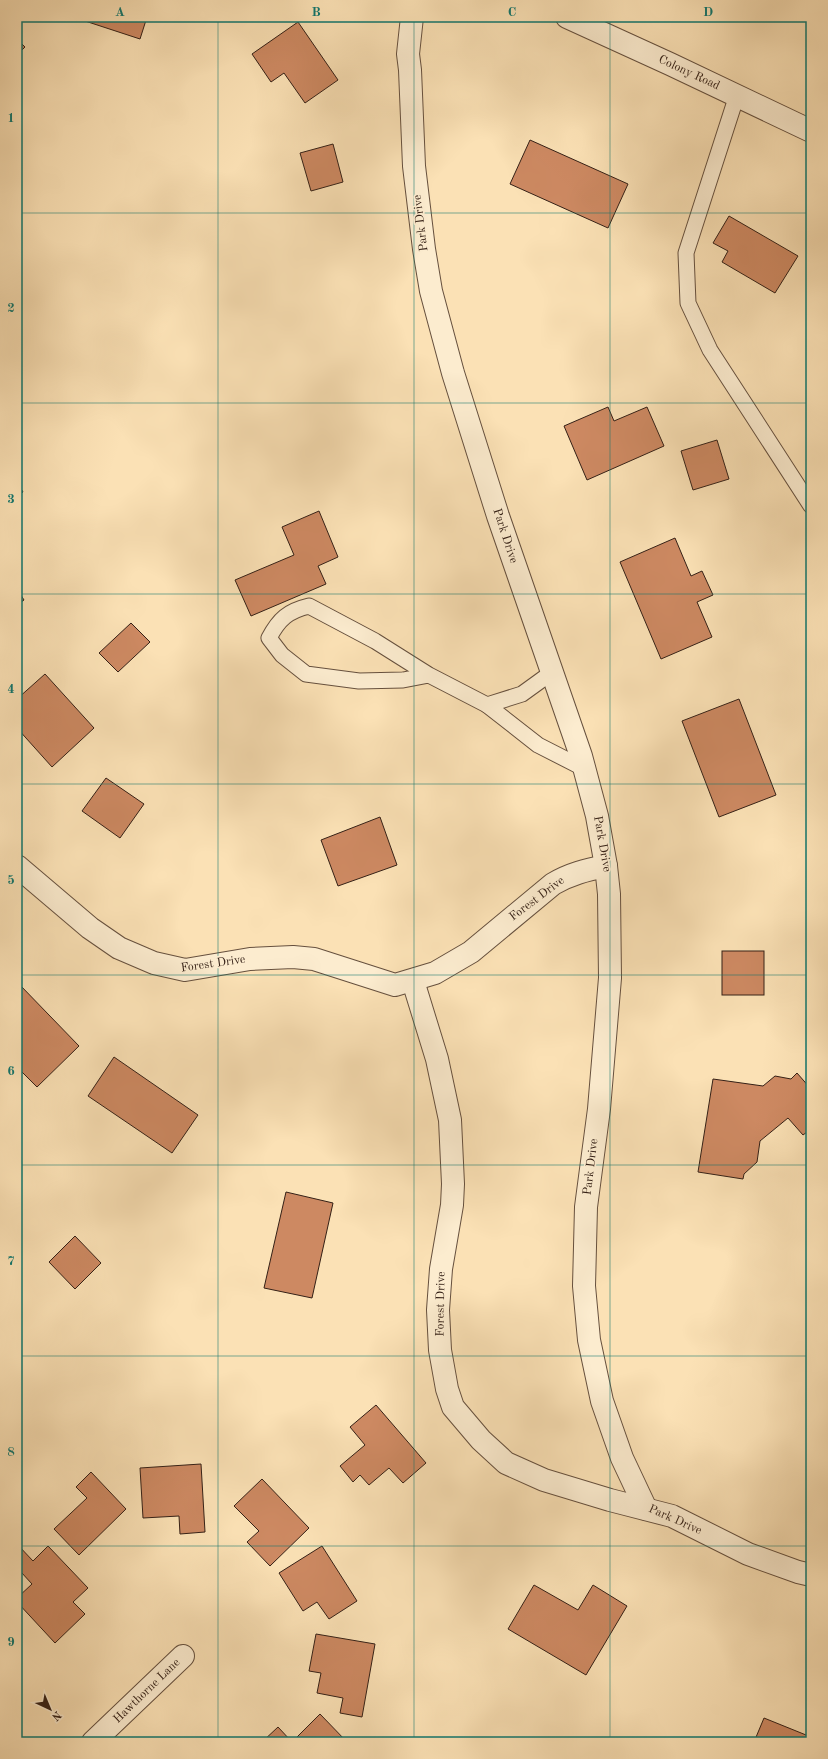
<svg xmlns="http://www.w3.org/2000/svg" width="828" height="1759" font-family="'Old Standard TT',serif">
	<rect width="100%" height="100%" fill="#fbe1b5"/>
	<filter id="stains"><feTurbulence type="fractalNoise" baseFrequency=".005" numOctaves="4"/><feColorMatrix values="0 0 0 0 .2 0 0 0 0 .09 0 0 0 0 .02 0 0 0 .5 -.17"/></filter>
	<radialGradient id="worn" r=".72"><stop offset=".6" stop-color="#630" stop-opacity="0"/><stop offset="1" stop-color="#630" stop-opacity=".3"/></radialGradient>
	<g fill="#cd8962" stroke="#342016">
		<polygon points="83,17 147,17 140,39 82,20"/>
		<polygon points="298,22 338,80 305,103 284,73 271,82 252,54"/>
		<polygon points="17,39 25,47 17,55"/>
		<polygon points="530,140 628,184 608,228 510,184"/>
		<polygon points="333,144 343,182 311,191 300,153"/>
		<polygon points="729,216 798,256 775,293 722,262 728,251 713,243"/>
		<polygon points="608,407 614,421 647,407 664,446 587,480 564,426"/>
		<polygon points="717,440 729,479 693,490 681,451"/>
		<polygon points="17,482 23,492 17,496"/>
		<polygon points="319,511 338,557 318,566 326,584 251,616 235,580 294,555 282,527"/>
		<polygon points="675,538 691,576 702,571 713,595 697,602 712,637 661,659 620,562"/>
		<polygon points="17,589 24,600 17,605"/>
		<polygon points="131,623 150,642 118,672 99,653"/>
		<polygon points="45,674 94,728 52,767 17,728 17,699"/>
		<polygon points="739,699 776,795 719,817 682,721"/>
		<polygon points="106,778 144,804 120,838 82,811"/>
		<polygon points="380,817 397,865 338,886 321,840"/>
		<rect x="722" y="951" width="42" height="44"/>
		<polygon points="19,984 79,1046 37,1087 17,1067 17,986"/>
		<polygon points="114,1057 198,1115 172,1153 88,1096"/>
		<polygon points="797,1073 811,1089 811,1129 803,1135 788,1118 760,1141 757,1162 744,1174 743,1179 698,1172 713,1079 763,1086 775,1076 791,1079"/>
		<polygon points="286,1192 333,1203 312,1298 264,1288"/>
		<polygon points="75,1236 101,1263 75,1289 49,1262"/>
		<polygon points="376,1405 426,1463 403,1483 389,1468 369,1485 360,1475 353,1482 340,1466 365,1445 350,1427"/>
		<polygon points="201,1464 205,1532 180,1534 179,1516 143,1518 140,1468"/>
		<polygon points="91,1472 126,1509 79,1555 54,1529 87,1498 76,1487"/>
		<polygon points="262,1479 309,1528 270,1566 247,1542 259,1531 234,1506"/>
		<polygon points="17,1544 33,1561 48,1546 88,1588 73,1602 85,1614 55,1643 17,1602 17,1598 32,1584 21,1572 17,1576"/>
		<polygon points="322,1546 357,1601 329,1619 317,1602 303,1611 279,1573"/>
		<polygon points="534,1585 578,1610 593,1585 627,1606 586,1675 508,1629"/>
		<polygon points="316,1634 375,1644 362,1717 340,1713 343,1698 317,1693 321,1673 309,1671"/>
		<polygon points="320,1714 347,1742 262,1742 278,1727 292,1742"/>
		<polygon points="764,1718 811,1737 811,1742 754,1742"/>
	</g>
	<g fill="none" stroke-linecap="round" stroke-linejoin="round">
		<defs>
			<g id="lane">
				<polyline points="737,95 686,253 688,303 710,350 811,506"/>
				<path d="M 429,675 L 403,680 L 359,681 L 306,674 L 282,655 L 269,638 C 279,619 288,611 309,606 L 375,641 L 429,675 L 487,705 L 522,694 L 551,673"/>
				<polyline points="487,705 538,745 585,769"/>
			</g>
			<g id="street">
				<polyline points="412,17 408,54 410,70 414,166 424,249 431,291 453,373 498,516 581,756 597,816 606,866 609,894 610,978 599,1109 586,1207 584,1286 589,1340 602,1401 622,1458 646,1509"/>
				<polyline points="567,17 670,64 811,131"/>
				<path d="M 17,866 L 90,928 L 119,948 L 154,963 L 185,970 L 250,959 L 293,957 L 314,959 L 395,985 L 435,973 L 471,952 L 553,884 C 570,874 586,870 606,866"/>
				<polyline points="413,981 437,1059 450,1120 453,1184 452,1205 441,1269 438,1310 440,1350 447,1389 453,1407 481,1440 506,1463 544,1480 610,1500 672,1516 748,1554 798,1572 811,1575"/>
				<polyline points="93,1742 183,1656"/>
			</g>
		</defs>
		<use href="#lane" stroke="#66503e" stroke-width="17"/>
		<use href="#street" stroke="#66503e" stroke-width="24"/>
		<use href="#lane" stroke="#fceccf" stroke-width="15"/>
		<use href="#street" stroke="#fceccf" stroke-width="22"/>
	</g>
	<path fill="none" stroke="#0f766e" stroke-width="1" stroke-opacity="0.55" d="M 218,17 L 218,1742M 414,17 L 414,1742M 610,17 L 610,1742M 17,213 L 811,213M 17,403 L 811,403M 17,594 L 811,594M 17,784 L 811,784M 17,975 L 811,975M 17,1165 L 811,1165M 17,1356 L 811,1356M 17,1546 L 811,1546"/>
	<g text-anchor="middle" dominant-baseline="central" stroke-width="3.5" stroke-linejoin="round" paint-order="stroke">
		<g font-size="12" fill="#342016" stroke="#fceccf">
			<text transform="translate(689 73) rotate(25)">Colony Road</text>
			<text transform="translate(421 223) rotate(-97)">Park Drive</text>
			<text transform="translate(505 536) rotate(72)">Park Drive</text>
			<text transform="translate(602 844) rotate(80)">Park Drive</text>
			<text transform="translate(537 899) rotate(-37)">Forest Drive</text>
			<text transform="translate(213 964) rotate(-8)">Forest Drive</text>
			<text transform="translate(591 1167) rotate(-83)">Park Drive</text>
			<text transform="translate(441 1304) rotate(-89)">Forest Drive</text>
			<text transform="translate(675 1520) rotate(24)">Park Drive</text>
			<text transform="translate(147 1691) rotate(-44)">Hawthorne Lane</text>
		</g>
	</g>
	<rect width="828" height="1759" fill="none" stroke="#fbe1b5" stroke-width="44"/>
	<g transform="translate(50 1709) rotate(136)" stroke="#fceccf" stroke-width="3" paint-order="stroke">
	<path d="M0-3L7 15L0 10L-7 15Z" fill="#342016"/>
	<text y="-6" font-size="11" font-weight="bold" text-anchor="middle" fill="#342016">N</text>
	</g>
	<rect x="22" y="22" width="784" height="1715" fill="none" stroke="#0f766e" stroke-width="1.5"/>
	<g font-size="13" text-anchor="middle" font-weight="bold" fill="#0f766e">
		<text x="120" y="16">A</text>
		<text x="316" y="16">B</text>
		<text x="512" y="16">C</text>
		<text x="708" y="16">D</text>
		<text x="11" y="122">1</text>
		<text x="11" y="312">2</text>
		<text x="11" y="503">3</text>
		<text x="11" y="693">4</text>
		<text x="11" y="884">5</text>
		<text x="11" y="1075">6</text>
		<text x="11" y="1265">7</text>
		<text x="11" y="1456">8</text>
		<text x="11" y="1646">9</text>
	</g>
	<rect width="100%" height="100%" filter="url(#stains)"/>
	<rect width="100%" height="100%" fill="url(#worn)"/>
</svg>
